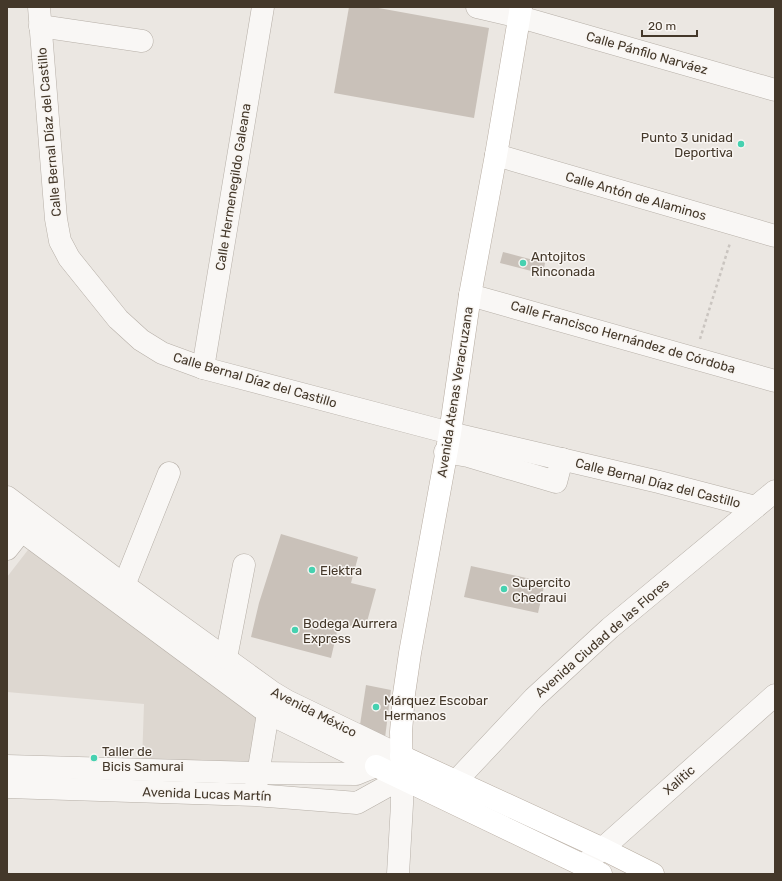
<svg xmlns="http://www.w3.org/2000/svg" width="782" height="881" font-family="Rubik,sans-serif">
	<rect width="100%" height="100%" fill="#ebe7e2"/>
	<polygon fill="#ddd7d0" points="31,546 257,715 252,766 142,762 144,704 7,692 7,577"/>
	<g fill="#c9c1b9">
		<polygon points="349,7 373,7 489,28 474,118 334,93"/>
		<polygon points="503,252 545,263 543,274 500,263"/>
		<polygon points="281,534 358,557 351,583 376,589 365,629 339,623 331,658 251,637 259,603"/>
		<polygon points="471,566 545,582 538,613 464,597"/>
		<polygon points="366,685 391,690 385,738 360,725"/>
	</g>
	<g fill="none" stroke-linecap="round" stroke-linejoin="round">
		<defs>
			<g id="minor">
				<polyline points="39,7 56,219 60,241 69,258 118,319 141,340 162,353 203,368 450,433 659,482 755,507"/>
				<polyline points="477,7 520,17 775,90"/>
				<polyline points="40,26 142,41"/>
				<polyline points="496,155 775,236"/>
				<polyline points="470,295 775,381"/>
				<polyline points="203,368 263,7"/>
				<polyline points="445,452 468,456 556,482 562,459"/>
				<polyline points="7,497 124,585 272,692 287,701 401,756"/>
				<polyline points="7,520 268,713 376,766"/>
				<polyline points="7,549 30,520"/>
				<polyline points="119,598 169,473"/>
				<polyline points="226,658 244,565"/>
				<polyline points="7,766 258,773 356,774 383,763"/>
				<polyline points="7,787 255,795 357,803 402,778 402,804 398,874"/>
				<polyline points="256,787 268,713"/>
				<polyline points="443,795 534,698 610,628 775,491"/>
				<polyline points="584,865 775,695"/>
			</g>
			<g id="major">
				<polyline points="401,756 601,848 653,874"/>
				<polyline points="376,766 601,874"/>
				<polyline points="402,778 401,732 404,694 410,653 450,433 470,295 496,155 521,7"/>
			</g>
		</defs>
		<use href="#minor" stroke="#b6afa7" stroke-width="23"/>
		<use href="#major" stroke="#b7aca1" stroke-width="23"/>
		<polyline stroke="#cac5c0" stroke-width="2.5" stroke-dasharray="3 3" stroke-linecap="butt" points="700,339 730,243"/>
		<use href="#minor" stroke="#f9f7f5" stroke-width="22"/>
		<use href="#major" stroke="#fff" stroke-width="22"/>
	</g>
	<g fill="#46d1b0" stroke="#f8f5f2" stroke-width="1.5">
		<circle cx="741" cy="144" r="4"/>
		<circle cx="523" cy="263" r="4"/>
		<circle cx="312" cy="570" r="4"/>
		<circle cx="504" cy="589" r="4"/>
		<circle cx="295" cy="630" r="4"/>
		<circle cx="376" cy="707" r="4"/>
		<circle cx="94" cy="758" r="4"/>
	</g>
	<g text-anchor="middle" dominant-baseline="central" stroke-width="3" stroke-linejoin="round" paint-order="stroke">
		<g font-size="13" fill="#44382a" stroke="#f8f5f2">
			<text transform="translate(647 53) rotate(16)">Calle Pánfilo Narváez</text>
			<text transform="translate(49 132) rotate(-95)">Calle Bernal Díaz del Castillo</text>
			<text transform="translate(233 187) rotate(-81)">Calle Hermenegildo Galeana</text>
			<text transform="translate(636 196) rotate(16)">Calle Antón de Alaminos</text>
			<text transform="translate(623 337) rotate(16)">Calle Francisco Hernández de Córdoba</text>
			<text transform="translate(255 380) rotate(16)">Calle Bernal Díaz del Castillo</text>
			<text transform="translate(455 392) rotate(-81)">Avenida Atenas Veracruzana</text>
			<text transform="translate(658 483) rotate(14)">Calle Bernal Díaz del Castillo</text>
			<text transform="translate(602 638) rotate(-41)">Avenida Ciudad de las Flores</text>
			<text transform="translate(314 712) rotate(27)">Avenida México</text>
			<text transform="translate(679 780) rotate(-41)">Xalitic</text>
			<text transform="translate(207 794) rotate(2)">Avenida Lucas Martín</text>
		</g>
		<g font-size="13" fill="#44382a" stroke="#f8f5f2" text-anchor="start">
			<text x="733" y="137" text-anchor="end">Punto 3 unidad<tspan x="733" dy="15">Deportiva</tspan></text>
			<text x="531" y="256">Antojitos<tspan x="531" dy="15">Rinconada</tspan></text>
			<text x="320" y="570">Elektra</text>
			<text x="512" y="582">Supercito<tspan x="512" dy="15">Chedraui</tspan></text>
			<text x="303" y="623">Bodega Aurrera<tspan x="303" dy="15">Express</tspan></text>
			<text x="384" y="700">Márquez Escobar<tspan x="384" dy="15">Hermanos</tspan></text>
			<text x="102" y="751">Taller de<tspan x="102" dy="15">Bicis Samurai</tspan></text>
		</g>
	</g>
	<rect width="782" height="881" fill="none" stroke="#44382a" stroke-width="16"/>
	<path d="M642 30v6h55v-6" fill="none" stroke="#44382a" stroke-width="2"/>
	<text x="648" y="30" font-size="12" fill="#44382a" stroke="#f8f5f2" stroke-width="3" paint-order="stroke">20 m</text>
</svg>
